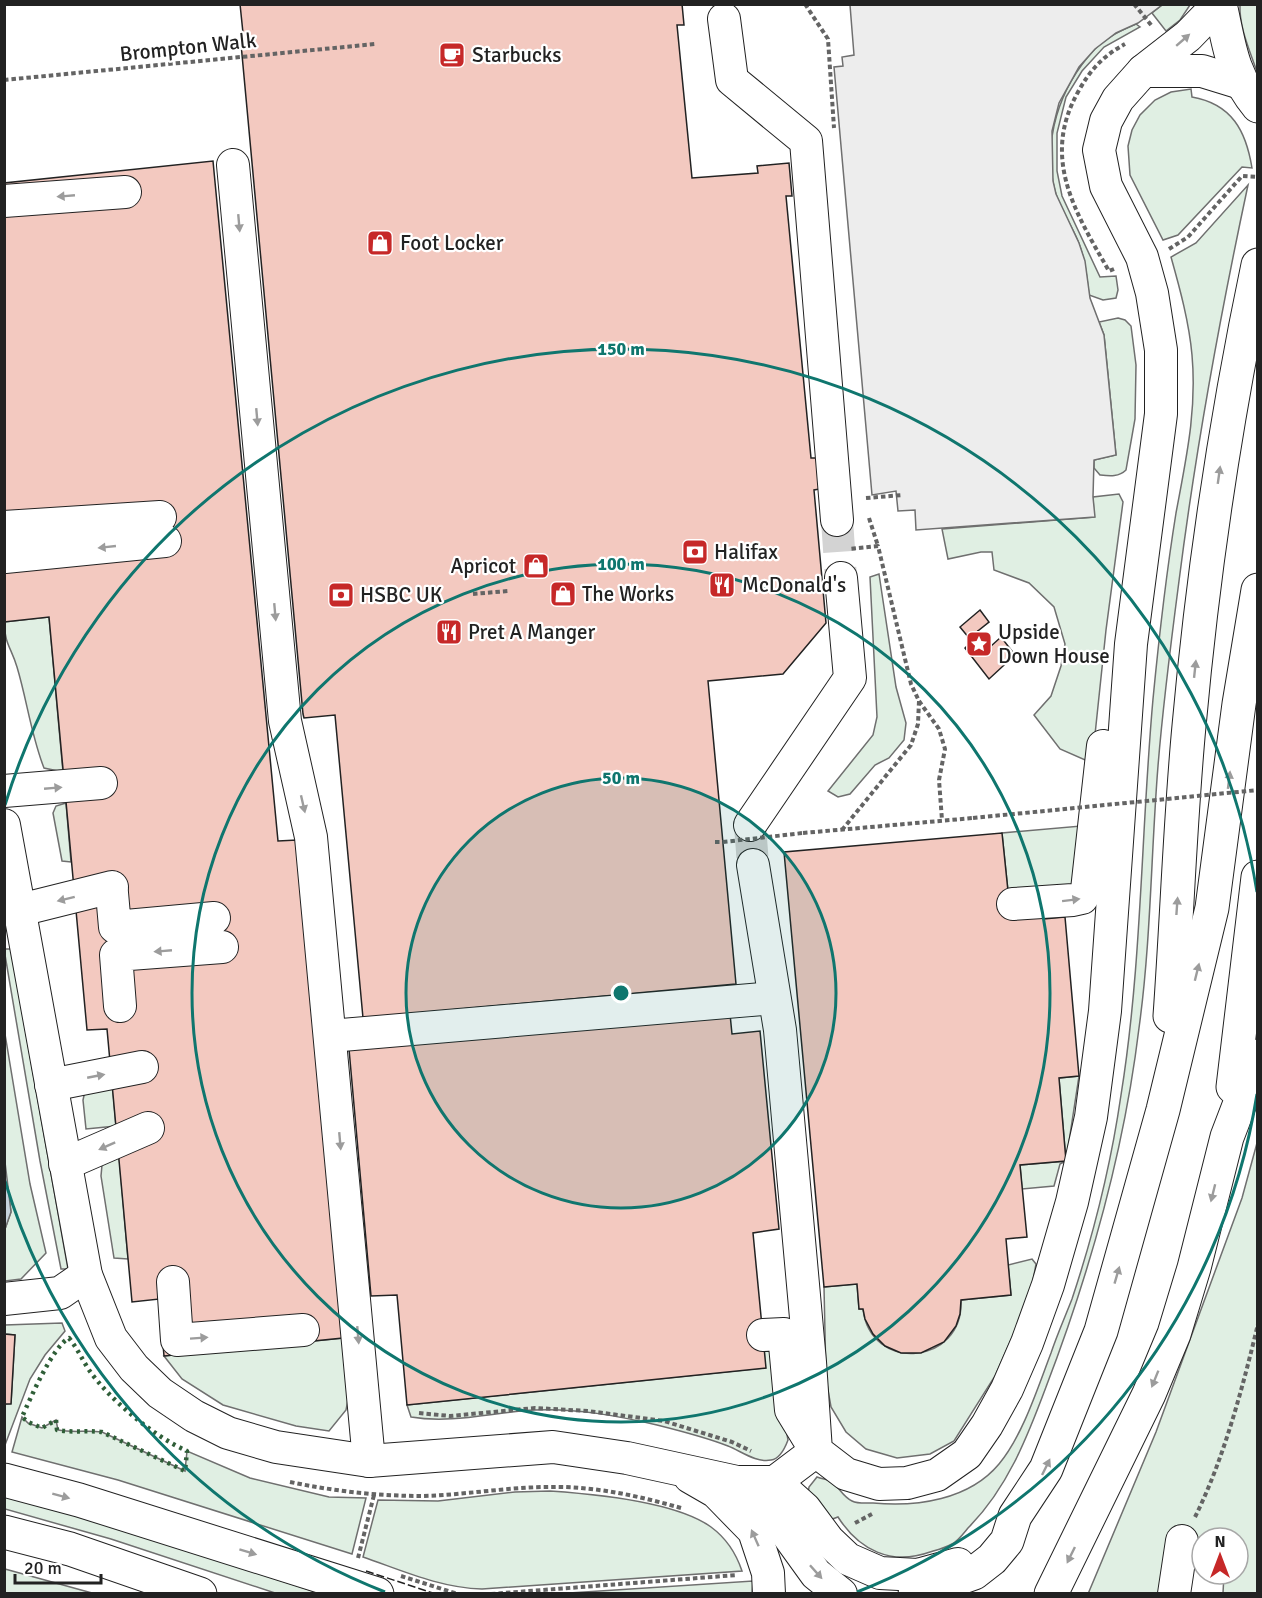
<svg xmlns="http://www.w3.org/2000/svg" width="1262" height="1598" font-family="Signika,sans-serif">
	<rect width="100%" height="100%" fill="#fff"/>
	<g fill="#e0efe3" stroke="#6f6f6f" stroke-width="1.5">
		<polygon points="1162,5 1190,5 1180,20 1166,31 1152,13"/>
		<path d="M 1240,5 L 1257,5 L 1257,72 C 1250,51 1239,27 1240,5 Z"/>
		<path d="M 1136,24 L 1140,27 L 1104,47 L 1082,71 L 1066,97 L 1057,133 L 1057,171 L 1062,196 L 1100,277 L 1116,276 L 1118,290 L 1116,298 L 1103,300 L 1089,295 C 1087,277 1085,258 1078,241 C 1071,224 1060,209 1055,191 C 1042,141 1059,88 1094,50 C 1105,38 1121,30 1136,24 Z"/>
		<path d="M 1191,89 L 1192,97 C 1232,104 1246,131 1252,168 L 1242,167 L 1178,235 L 1163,240 L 1130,175 L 1128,146 L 1132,130 L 1140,115 L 1155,100 L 1171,92 Z"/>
		<path d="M 1248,185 C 1220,316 1196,447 1179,581 C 1171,642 1163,704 1158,766 C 1151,853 1151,941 1139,1028 C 1124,1152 1090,1272 1046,1387 C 1027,1438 1007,1489 968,1528 C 963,1534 958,1541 952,1544 C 945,1548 937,1550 930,1552 C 891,1566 859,1550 838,1517 L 827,1521 L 808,1494 L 809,1487 L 817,1477 C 822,1479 827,1479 831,1481 C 839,1487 843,1497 852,1501 C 858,1504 866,1503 873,1503 C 917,1507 969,1500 999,1464 C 1023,1435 1038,1387 1051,1353 C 1057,1335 1065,1317 1072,1299 C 1094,1233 1111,1164 1121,1095 C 1142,965 1141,831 1153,699 C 1159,637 1166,575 1176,513 C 1186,459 1197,411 1192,355 C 1189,322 1180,289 1171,257 L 1196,243 Z"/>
		<path d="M 1118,318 L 1125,320 L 1131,326 L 1136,365 L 1135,419 L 1126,470 C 1119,477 1110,476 1100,475 L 1094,468 L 1094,460 L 1116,455 L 1104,335 L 1099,322 Z"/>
		<polygon points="1119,494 1123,502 1106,630 1092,763 1060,749 1034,715 1051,696 1061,666 1065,644 1054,607 1029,583 994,570 992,552 981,552 948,559 942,529 1094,517 1093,497"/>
		<polygon points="879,574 896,687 906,723 904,740 889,758 875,765 850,794 838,797 828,791 873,735 877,717 870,577"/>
		<path d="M 49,617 L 63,772 L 44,768 C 31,735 27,700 17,667 C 11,647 5,645 4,622 Z"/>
		<polygon points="66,803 71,862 62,861 53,813 56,806"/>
		<polygon points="1081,826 1075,882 1069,889 1008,891 1002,833"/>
		<polygon points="4,949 11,949 68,1269 61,1269 40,1161"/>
		<polygon points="4,1028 30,1184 46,1253 21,1279 5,1281 5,1229 11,1212 4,1162"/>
		<polygon points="1079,1076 1066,1161 1060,1164 1054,1186 1022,1189 1020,1165 1066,1161 1059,1078"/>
		<polygon points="112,1080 116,1126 86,1129 83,1100 85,1091"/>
		<polygon points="1257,1143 1257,1593 1223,1593 1224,1574 1238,1574 1238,1538 1202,1538 1202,1553 1170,1551 1164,1593 1088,1594 1156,1432 1242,1198"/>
		<polygon points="119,1155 128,1259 114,1258 101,1176 102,1165"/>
		<path d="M 1032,1259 L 1036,1264 L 1030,1297 L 995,1376 L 954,1441 L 930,1454 L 897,1458 L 866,1449 L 846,1432 L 831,1407 L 826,1379 L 824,1287 L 857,1284 L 859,1309 L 863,1309 C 870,1373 964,1366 961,1300 L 1011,1295 L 1008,1265 Z"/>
		<polygon points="62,1323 65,1331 45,1355 30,1379 5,1445 5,1404 11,1403 15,1335 5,1334 5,1325"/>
		<polygon points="343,1338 348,1400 346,1410 329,1431 296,1426 223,1405 182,1379 164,1356"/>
		<path d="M 771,1345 L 788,1440 C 785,1448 780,1459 771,1460 C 756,1463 741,1451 728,1446 C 705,1437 681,1431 657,1425 C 618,1416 576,1408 535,1410 C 494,1412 452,1424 411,1417 L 407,1405 L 765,1368 L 764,1346 Z"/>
		<path d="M 22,1417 L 28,1423 L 42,1428 L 56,1420 L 58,1430 C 73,1433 86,1430 102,1432 L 185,1471 L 187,1451 L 250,1478 L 329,1497 L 366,1498 L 352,1554 L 118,1480 L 12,1452 Z"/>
		<path d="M 550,1491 C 594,1494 675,1501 711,1527 C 726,1538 736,1553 742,1571 L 482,1589 C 440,1588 401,1570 363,1557 L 378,1500 L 438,1501 L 515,1492 Z"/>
		<polygon points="4,1496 114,1526 319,1593 275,1593 111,1539 5,1509"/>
		<polygon points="5,1569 92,1593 5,1593"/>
		<polygon points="753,1581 752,1593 569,1593"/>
	</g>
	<polygon fill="#ededed" stroke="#6f6f6f" stroke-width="1.5" points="850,5 1162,5 1138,23 1116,33 1095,49 1079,67 1059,103 1052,131 1053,181 1056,194 1079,243 1085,261 1090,298 1104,335 1116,455 1094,460 1093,497 1095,517 916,530 915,510 898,511 896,491 872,495 834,67 843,66 842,57 854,55"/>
	<polygon fill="#c7d3dd" stroke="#6f6f6f" stroke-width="1.5" points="5,1162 11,1212 5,1229 4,1229"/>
	<g fill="#f3c9c0" stroke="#222" stroke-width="1.5">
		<polygon points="240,4 682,4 684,25 677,25 692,178 758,173 757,166 789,163 792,196 786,196 811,458 817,458 820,489 814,490 826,623 783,674 708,681 736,984 363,1018 335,715 304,718 303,714 240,33 243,33"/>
		<polygon points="213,161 278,841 297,840 343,1338 164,1356 159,1299 132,1302 107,1029 87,1030 49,617 4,622 4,183"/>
		<polygon points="980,610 989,622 969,638 960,627"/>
		<polygon points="978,631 990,647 1001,637 1015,655 989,679 965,648 971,642 969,638"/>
		<polygon points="1002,833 1008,891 1041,888 1044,919 1065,917 1079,1076 1059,1078 1066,1161 1020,1165 1027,1237 1006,1239 1011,1295 961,1300 960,1314 956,1326 944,1342 921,1353 901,1353 885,1346 873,1334 865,1319 863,1309 859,1309 857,1284 824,1287 784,852"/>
		<polygon points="730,1014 732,1034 760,1031 779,1229 753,1233 766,1368 407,1405 397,1295 371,1296 349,1049"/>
		<polygon points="4,1334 15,1335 11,1404 4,1404"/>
	</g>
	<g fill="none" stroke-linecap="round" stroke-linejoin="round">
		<g stroke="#d3d3d3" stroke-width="32" stroke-dasharray="32 16" stroke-linecap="butt">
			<polyline points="837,520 841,578"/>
			<polyline points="750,825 753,865"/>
		</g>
		<defs>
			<g id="minor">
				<polyline points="724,19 732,80 806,141 837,520"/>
				<polyline points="1143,71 1202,71 1241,83"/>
				<polyline points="233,165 285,721 311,837 369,1461"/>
				<polyline points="4,201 125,192"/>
				<polyline points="4,527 160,517"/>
				<polyline points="5,557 165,541"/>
				<polyline points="4,791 101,783"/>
				<polyline points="4,825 86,1275 111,1338 134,1368 160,1393 194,1416 228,1433 276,1447 369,1461 553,1447 627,1458 737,1482 775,1482 805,1509 828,1540 848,1559 880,1573 918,1575 958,1564"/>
				<polyline points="750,825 850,678 841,578"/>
				<polyline points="753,865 780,1030 810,1362 816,1451 846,1474 879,1484 907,1483 937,1475 967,1454 987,1425 1007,1389 1027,1343 1048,1285 1072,1202 1091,1117 1105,1011 1131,644 1161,414 1161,350 1152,293 1142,257 1106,186 1099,150 1106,121 1118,99 1143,71 1188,36 1219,4"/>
				<polyline points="112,893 115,927 214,918"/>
				<polyline points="1013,904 1073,900 1082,898 1087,890 1103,746"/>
				<polyline points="20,910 112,887"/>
				<polyline points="120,1006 116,955 222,947"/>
				<polyline points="330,1036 774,998"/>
				<polyline points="51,1085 142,1067"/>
				<polyline points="65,1164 148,1128"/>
				<polyline points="173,1282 177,1340 303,1330"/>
				<polyline points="4,1299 60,1293 86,1275"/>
				<polyline points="690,1477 716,1492 754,1531 768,1573 769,1594"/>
				<polyline points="740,1484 759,1495 816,1574 841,1594"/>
				<polyline points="759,1494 816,1451 791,1410 784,1334 763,1335"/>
				<polyline points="1174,1594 1182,1541"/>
			</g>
			<g id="major">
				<path d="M 1220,4 C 1229,43 1231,74 1258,106"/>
				<path d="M 1170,1016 C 1177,919 1180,822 1189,726 C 1203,571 1226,417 1258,265"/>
				<polyline points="1233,1087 1258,877"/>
				<polyline points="4,1480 79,1500 377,1594"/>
				<polyline points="4,1532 70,1549 200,1594"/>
				<polyline points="915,1594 974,1573 992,1559 1007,1541 1015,1516 1046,1469 1101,1331 1163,1110 1212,908 1239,704 1258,590"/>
				<polyline points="1051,1594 1149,1394 1174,1334 1194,1268 1227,1137 1258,1056"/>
			</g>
		</defs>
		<use href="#minor" stroke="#222" stroke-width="34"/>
		<use href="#major" stroke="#222" stroke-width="35"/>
		<g stroke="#646464" stroke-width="4" stroke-dasharray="4.5 3" stroke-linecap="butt">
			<polyline points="805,4 828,39 834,128"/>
			<polyline points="1134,4 1152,26"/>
			<polyline points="4,80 375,44"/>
			<polyline points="1169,249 1188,237 1242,176 1258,177"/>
			<path d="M 1114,269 L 1109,271 C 1075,212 1041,158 1078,92 C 1090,70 1103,56 1125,44"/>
			<polyline points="866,498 903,495"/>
			<polyline points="869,518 878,546"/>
			<polyline points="473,594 508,591"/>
			<polyline points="919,701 939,729 945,749 939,780 942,820"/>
			<polyline points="842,830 911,745 918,724 919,701 911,684 878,546 849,549"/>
			<polyline points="803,833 973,818"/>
			<polyline points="715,842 723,842"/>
			<polyline points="419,1413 450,1416 535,1408 588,1411 664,1421 732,1442 751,1451"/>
			<path d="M 290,1482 C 334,1491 377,1496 422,1496 C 465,1495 507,1487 550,1487 C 594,1486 639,1496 681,1508"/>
			<path d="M 1195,1517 C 1224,1459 1243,1386 1258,1324"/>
			<polyline points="855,1523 872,1514"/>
			<polyline points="358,1558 374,1495"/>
			<polyline points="401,1576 458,1594"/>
			<polyline points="491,1594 737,1575"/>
		</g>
		<use href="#minor" stroke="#fff" stroke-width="32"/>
		<use href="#major" stroke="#fff" stroke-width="33"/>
		<g stroke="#646464" stroke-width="4" stroke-dasharray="4.5 3" stroke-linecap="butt">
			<polyline points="973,818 1258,790"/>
			<polyline points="723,842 803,833"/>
		</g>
		<path stroke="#2f5e38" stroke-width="4.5" stroke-dasharray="3 4.5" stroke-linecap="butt" d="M 69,1338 C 77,1348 82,1359 89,1370 C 110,1400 153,1436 187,1451 L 185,1471 L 102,1432 C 86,1430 73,1433 57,1430 L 56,1420 L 42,1428 L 28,1422 L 22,1417 C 30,1399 53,1346 69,1338 Z"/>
		<polyline stroke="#222" stroke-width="1.5" stroke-dasharray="8 3" stroke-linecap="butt" points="366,1571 436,1594"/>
	</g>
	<defs><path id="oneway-solid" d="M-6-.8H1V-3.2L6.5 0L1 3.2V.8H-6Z" transform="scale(1.5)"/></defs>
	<g fill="#9c9c9c">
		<use href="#oneway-solid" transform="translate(1183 40) rotate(-41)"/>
		<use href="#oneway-solid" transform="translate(66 196) rotate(175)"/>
		<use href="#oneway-solid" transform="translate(239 223) rotate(85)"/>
		<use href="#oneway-solid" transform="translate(257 417) rotate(85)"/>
		<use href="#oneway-solid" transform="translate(1219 475) rotate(-82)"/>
		<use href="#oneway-solid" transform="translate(107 547) rotate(174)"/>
		<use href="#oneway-solid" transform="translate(275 612) rotate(85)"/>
		<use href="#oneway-solid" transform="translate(1195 669) rotate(-84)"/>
		<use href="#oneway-solid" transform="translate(1229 780) rotate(-83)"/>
		<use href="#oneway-solid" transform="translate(53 788) rotate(-5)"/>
		<use href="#oneway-solid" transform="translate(303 804) rotate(77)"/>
		<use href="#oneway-solid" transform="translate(66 899) rotate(166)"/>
		<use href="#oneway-solid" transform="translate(1071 900) rotate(-7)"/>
		<use href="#oneway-solid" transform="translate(1177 906) rotate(-86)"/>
		<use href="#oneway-solid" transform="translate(163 951) rotate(175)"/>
		<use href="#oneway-solid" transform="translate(1197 972) rotate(-76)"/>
		<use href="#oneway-solid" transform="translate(96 1076) rotate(-11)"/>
		<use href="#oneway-solid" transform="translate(340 1141) rotate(85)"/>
		<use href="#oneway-solid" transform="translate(107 1146) rotate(156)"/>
		<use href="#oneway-solid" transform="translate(1213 1193) rotate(104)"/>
		<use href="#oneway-solid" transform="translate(1117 1275) rotate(-74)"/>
		<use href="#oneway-solid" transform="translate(358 1335) rotate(85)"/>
		<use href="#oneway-solid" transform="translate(199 1338) rotate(-4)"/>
		<use href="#oneway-solid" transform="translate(1155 1379) rotate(112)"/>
		<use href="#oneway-solid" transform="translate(1046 1467) rotate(-64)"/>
		<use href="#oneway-solid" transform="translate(61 1496) rotate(15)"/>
		<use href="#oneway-solid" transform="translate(755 1538) rotate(-114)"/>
		<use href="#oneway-solid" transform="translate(248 1552) rotate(17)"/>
		<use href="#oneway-solid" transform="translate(1071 1555) rotate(116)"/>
		<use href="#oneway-solid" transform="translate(816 1572) rotate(48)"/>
	</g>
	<circle cx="621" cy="993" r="215" fill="#0f766e" fill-opacity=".12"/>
	<g fill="none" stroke="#0f766e" stroke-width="3">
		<circle cx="621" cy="993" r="215"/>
		<circle cx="621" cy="993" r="429"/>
		<path d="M1257 1094A644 644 0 0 1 857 1592M385 1592A644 644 0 0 1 5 1181M5 805A644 644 0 0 1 1257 892"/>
	</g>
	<defs>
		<symbol id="cafe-square" viewBox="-11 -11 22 22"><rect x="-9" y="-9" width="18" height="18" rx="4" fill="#c62828" stroke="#fff"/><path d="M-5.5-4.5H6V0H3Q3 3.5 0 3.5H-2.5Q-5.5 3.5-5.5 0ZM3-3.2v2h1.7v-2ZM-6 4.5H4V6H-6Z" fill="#fff"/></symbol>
		<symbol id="shop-square" viewBox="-11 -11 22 22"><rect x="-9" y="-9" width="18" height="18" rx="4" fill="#c62828" stroke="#fff"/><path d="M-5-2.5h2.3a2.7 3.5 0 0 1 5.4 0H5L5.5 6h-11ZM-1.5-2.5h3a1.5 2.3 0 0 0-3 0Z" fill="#fff"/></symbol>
		<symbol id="bank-square" viewBox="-11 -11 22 22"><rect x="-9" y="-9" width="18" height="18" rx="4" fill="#c62828" stroke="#fff"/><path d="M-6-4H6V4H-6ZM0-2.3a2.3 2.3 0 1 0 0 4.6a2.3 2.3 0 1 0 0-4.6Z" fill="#fff"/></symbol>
		<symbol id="restaurant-square" viewBox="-11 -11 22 22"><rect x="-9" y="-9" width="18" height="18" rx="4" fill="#c62828" stroke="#fff"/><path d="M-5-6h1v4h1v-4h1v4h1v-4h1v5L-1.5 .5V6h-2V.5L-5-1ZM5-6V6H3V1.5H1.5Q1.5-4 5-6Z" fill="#fff"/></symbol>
		<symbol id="sight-square" viewBox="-11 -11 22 22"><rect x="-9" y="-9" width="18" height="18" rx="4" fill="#c62828" stroke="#fff"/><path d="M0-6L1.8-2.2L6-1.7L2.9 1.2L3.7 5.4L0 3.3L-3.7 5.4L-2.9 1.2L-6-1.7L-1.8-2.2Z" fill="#fff"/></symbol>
	</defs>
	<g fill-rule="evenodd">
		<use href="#cafe-square" x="437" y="40" width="30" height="30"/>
		<use href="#shop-square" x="365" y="228" width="30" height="30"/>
		<use href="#bank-square" x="680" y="537" width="30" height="30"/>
		<use href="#shop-square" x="521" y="551" width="30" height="30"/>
		<use href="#restaurant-square" x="707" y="570" width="30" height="30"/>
		<use href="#shop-square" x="548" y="579" width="30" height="30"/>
		<use href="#bank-square" x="326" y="580" width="30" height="30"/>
		<use href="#restaurant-square" x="434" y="617" width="30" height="30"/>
		<use href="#sight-square" x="964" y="629" width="30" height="30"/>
	</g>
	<g text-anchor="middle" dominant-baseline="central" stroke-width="4.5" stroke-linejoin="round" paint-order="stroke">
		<g font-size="21" fill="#222" stroke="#fff">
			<text transform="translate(188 47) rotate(-6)">Brompton Walk</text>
		</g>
		<g font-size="21" fill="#222" stroke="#fff" text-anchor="start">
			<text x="472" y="55">Starbucks</text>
			<text x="400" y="243">Foot Locker</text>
			<text x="714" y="552">Halifax</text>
			<text x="516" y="566" text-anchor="end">Apricot</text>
			<text x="742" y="585">McDonald's</text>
			<text x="582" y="594">The Works</text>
			<text x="360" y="595">HSBC UK</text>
			<text x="468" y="632">Pret A Manger</text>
			<text x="998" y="632">Upside<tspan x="998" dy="24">Down House</tspan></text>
		</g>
	</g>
	<circle cx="621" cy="993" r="9" fill="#0f766e" stroke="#fff" stroke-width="3"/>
	<g font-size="18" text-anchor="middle" font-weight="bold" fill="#0f766e" stroke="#fff" stroke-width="4.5" stroke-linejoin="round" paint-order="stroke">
		<text x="621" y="355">150 m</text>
		<text x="621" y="570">100 m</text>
		<text x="621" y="784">50 m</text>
	</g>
	<rect width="1262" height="1598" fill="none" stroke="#222222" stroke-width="12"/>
	<g transform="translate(1220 1556)"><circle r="28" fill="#ffffff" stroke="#a7a7a7" stroke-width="1.5"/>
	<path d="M0-4.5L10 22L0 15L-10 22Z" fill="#c62828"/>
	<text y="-9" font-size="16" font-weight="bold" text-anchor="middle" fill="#222222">N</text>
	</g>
	<path d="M15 1574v9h86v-9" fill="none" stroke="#222222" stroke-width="3"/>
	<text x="24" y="1574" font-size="18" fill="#222222" stroke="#ffffff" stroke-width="4.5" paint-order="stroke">20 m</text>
</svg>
